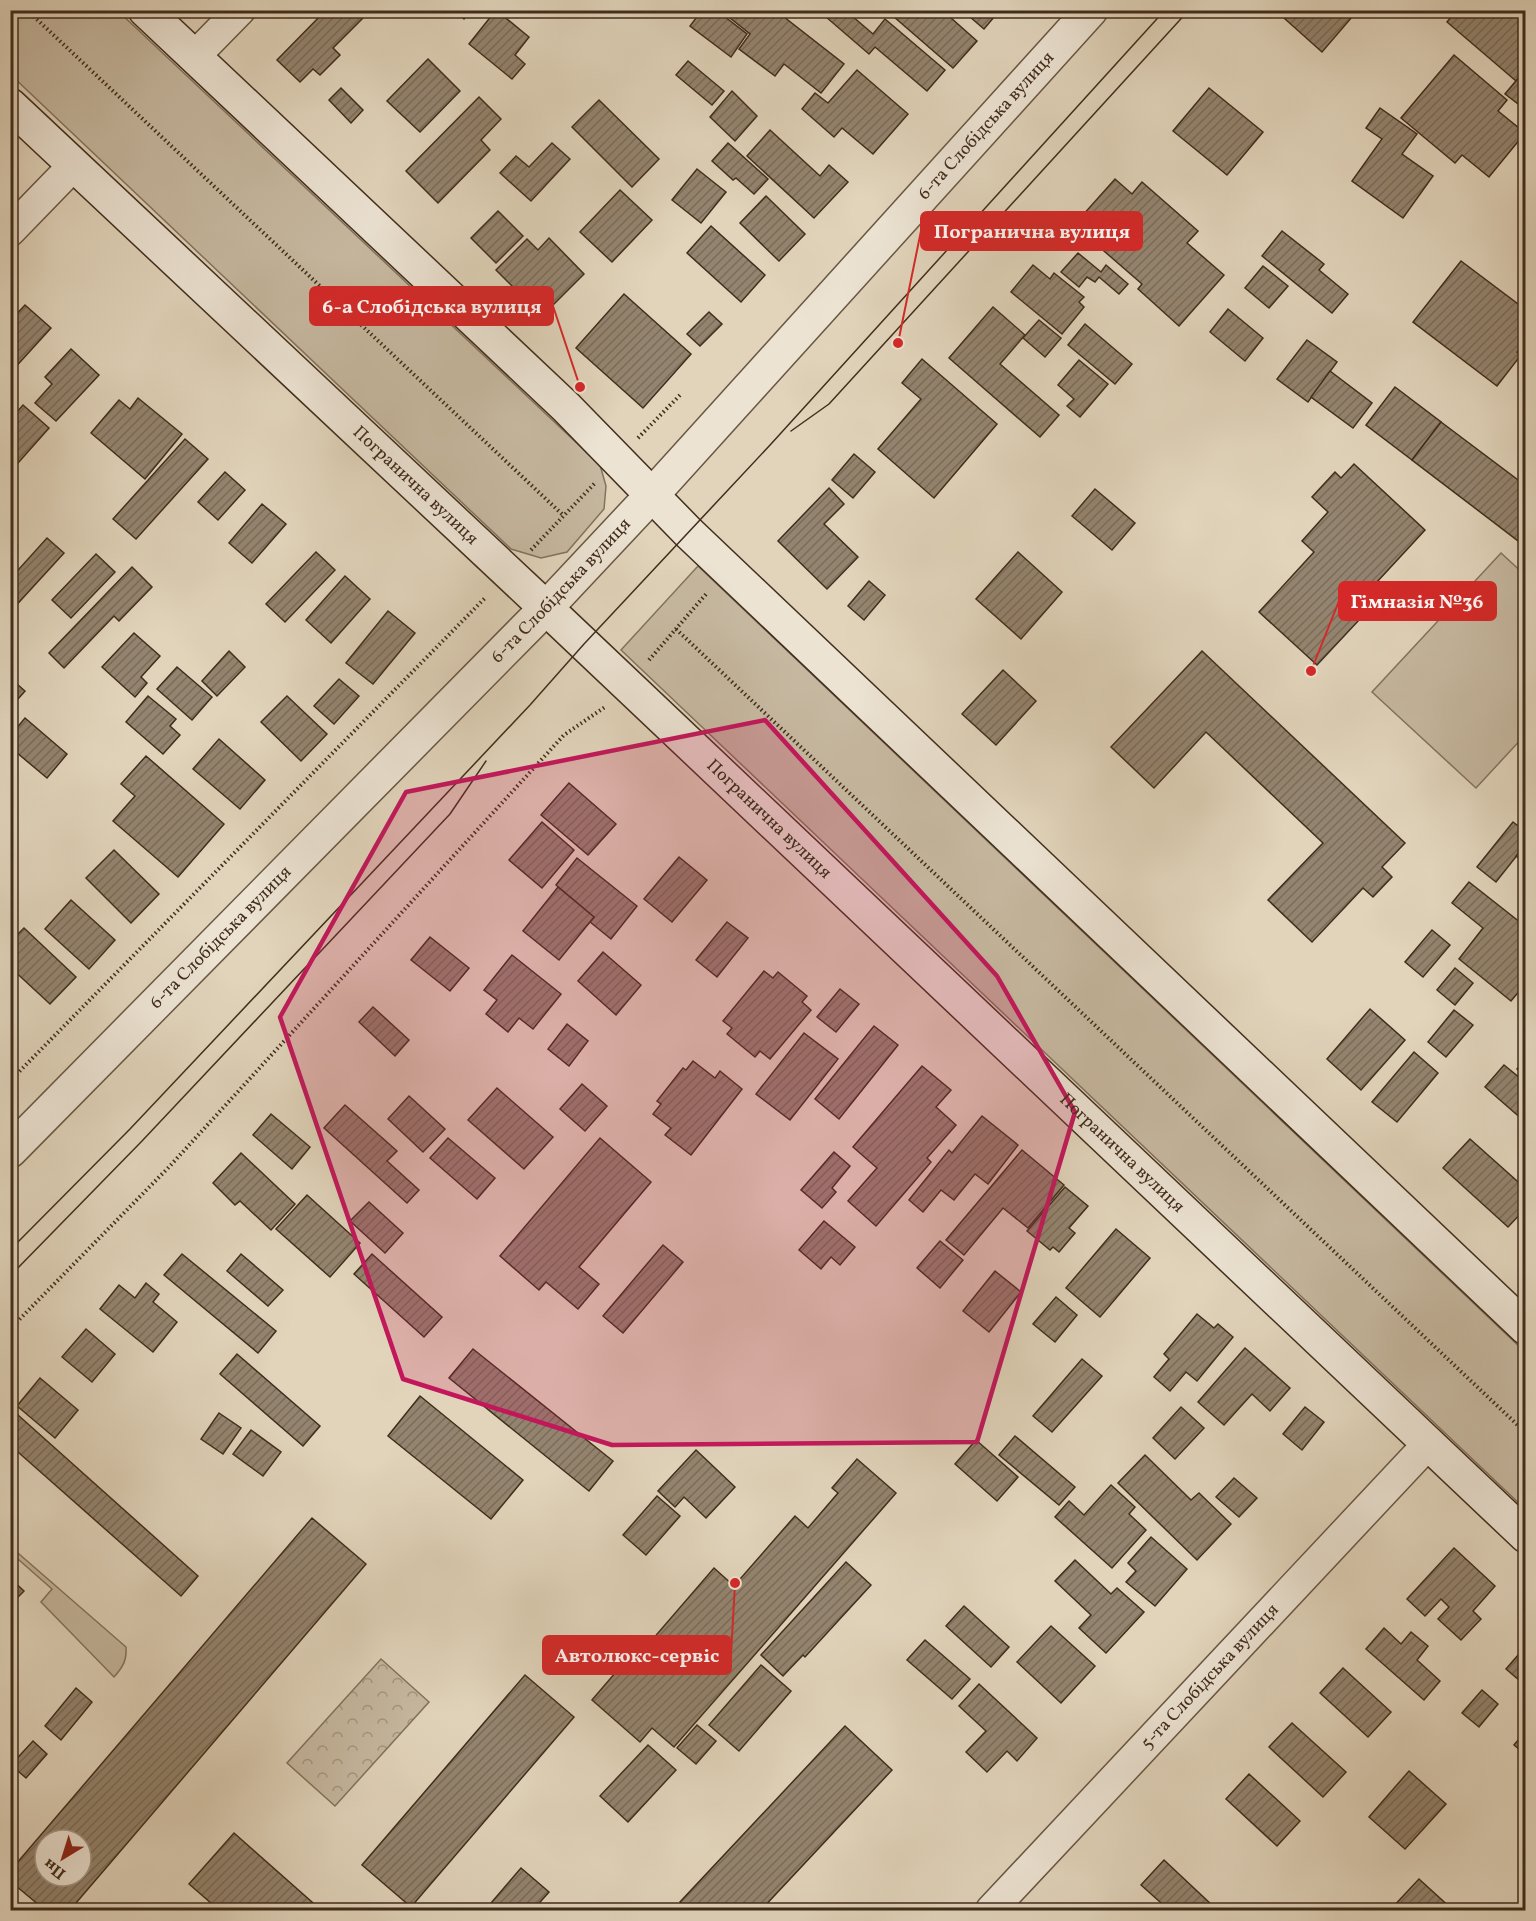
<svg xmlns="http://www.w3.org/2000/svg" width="1536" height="1921" font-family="Vollkorn,serif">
	<defs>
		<pattern id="park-crowns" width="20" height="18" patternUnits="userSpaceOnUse" patternTransform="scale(1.5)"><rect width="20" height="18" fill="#c6b8a0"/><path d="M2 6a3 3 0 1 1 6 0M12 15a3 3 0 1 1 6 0" fill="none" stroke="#a29682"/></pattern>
		<pattern id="building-hatch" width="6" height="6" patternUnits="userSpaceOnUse" patternTransform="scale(1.5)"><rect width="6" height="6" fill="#94846f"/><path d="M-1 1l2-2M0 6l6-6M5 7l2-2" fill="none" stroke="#7a6c5a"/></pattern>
	</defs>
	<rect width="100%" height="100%" fill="#e1d4bb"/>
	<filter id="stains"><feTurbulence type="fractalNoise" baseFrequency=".00333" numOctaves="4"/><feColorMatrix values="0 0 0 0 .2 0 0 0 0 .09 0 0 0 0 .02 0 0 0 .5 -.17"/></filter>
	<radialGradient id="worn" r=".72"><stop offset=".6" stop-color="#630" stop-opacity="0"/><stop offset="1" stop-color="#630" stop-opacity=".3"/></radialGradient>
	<g fill="#c6b8a0" stroke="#84725e" stroke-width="1.5">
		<polygon points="10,11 118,11 600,465 606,486 604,509 567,552 541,558 511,549 11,75"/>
		<polygon points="1501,553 1525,575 1525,735 1476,788 1372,692"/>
		<polygon points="698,566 1525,1352 1525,1509 621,650"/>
		<path d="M 11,1547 L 126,1647 C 127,1660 123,1667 114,1677 L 41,1602 L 52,1589 L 11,1553 Z"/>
	</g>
	<polygon fill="url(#park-crowns)" stroke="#84725e" stroke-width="1.5" points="381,1659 429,1702 335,1806 287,1763"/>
	<g fill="url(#building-hatch)" stroke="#412d1c" stroke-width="1.5" fill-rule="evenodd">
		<polygon points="326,10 371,10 333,48 340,55 320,75 313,69 300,82 277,60"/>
		<polygon points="455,10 472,10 464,19"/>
		<polygon points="496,10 529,37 515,55 525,64 512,79 469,44"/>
		<polygon points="702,10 716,10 747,34 731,57 690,26"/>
		<polygon points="720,10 775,10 844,64 821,93 784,64 775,76 739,49 750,34"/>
		<polygon points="832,10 845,10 873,34 885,19 945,70 927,91 875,47 869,54 826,17"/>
		<polygon points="886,10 914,10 917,13 918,10 942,10 977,41 953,68"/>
		<polygon points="962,10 1000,10 984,29"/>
		<polygon points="1275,10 1358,10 1322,52"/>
		<polygon points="1457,10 1526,10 1526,69 1516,81 1447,22"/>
		<polygon points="1454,55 1507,100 1498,111 1525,133 1489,177 1462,155 1455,163 1401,118"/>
		<polygon points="428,59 460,91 420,132 387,101"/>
		<polygon points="688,61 724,91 712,105 676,75"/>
		<polygon points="1526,69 1526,110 1505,94"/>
		<polygon points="857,70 908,114 873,154 842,128 834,137 802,109 815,93 828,103"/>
		<polygon points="341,88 363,110 351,123 329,100"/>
		<polygon points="1209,88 1263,132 1227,175 1173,131"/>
		<polygon points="732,91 757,116 735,141 710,117"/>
		<polygon points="479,97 501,119 481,140 490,150 438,203 406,171"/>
		<polygon points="599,100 659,159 632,187 572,127"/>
		<polygon points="1380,108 1417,134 1402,154 1433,176 1403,218 1352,181 1382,139 1366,128"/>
		<polygon points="770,130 820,176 829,165 848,182 814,218 747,156"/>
		<polygon points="552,143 570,159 531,201 500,173 516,156 529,167"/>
		<polygon points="728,143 768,179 754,194 736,178 733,180 712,161"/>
		<polygon points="697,169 726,192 701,223 672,200"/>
		<polygon points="1115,179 1132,194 1142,182 1198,231 1187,243 1224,275 1179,326 1138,289 1142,284 1074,225"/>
		<polygon points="620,190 652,220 612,262 580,232"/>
		<polygon points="766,196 805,234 779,261 740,223"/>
		<polygon points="498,211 523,236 496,263 471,238"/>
		<polygon points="711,226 765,275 741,302 687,253"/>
		<polygon points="1282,231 1324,264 1319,270 1348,294 1332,313 1262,256"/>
		<polygon points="549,238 584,274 542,316 496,270 527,239 538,250"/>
		<polygon points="1078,253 1101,272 1106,265 1128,284 1119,294 1099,277 1095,282 1087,277 1079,287 1061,272"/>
		<polygon points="1461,261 1526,310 1526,341 1517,352 1521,355 1497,386 1413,322"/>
		<polygon points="1033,265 1050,279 1054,273 1084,297 1079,302 1084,307 1062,334 1011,292"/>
		<polygon points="1263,266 1288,286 1269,308 1245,288"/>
		<polygon points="624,294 691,354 643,408 576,348"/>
		<polygon points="25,305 51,328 10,373 10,321"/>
		<polygon points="993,307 1025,335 1000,364 1059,415 1040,437 949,358"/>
		<polygon points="1228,309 1263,338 1245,361 1210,332"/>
		<polygon points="709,312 722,324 700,346 687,334"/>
		<polygon points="1039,320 1061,338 1045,357 1023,338"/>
		<polygon points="1085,324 1132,364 1115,384 1068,345"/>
		<polygon points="1307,340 1337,362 1308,402 1277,379"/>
		<polygon points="71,349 99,375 56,421 35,403 52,384 45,377"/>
		<polygon points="922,359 997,424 934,498 878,449 921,399 902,383"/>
		<polygon points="1079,360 1108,384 1080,417 1067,406 1074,399 1058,385"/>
		<polygon points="1330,371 1372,403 1353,428 1311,397"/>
		<polygon points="1395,387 1441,422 1412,460 1366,425"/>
		<polygon points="138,398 182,434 145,479 91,433 119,400 130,409"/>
		<polygon points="23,405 49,428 10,472 10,420"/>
		<polygon points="1441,422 1526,486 1526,547 1412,460"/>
		<polygon points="185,439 208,459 136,539 113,519"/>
		<polygon points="854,454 875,472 853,498 832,480"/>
		<polygon points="1354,464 1425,530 1364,596 1373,605 1317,665 1259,612 1314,552 1302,541 1328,512 1312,497 1335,472 1341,478"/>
		<polygon points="225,472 245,490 218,520 198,502"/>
		<polygon points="829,488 844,504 824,524 858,557 827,589 778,541"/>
		<polygon points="1095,489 1135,523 1112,550 1072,516"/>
		<polygon points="262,504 286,524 252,563 229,543"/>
		<polygon points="47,538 64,553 10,612 10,579"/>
		<polygon points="316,552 335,570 285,622 266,604"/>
		<polygon points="1018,552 1062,592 1021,639 976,599"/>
		<polygon points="96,554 115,572 71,618 52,600"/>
		<polygon points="132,567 152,587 119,621 114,616 64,668 49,653"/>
		<polygon points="345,576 370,599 331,643 306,620"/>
		<polygon points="869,581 885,595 864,620 848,606"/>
		<polygon points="388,611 415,633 373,684 346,663"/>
		<polygon points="134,633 160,656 141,677 147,683 135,697 102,667"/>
		<polygon points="229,651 245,667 217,696 202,681"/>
		<polygon points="1202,651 1405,843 1382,867 1392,877 1373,897 1363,888 1312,942 1268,900 1323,843 1206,732 1154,788 1111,747"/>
		<polygon points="177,667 212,697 192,720 157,689"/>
		<polygon points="1003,670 1036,701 996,745 962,714"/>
		<polygon points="10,678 25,691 10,708"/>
		<polygon points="339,679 359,696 334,724 314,706"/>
		<polygon points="148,696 176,719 170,726 180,735 163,754 126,722"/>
		<polygon points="287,696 327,734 301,761 261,722"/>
		<polygon points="25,718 67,754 47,778 10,747 10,736"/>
		<polygon points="219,739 265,780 240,809 193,769"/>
		<polygon points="146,756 224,824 178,877 113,821 135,796 121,784"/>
		<polygon points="569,783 616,824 588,855 541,815"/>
		<polygon points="542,822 574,850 542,888 509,860"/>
		<polygon points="1513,822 1526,832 1526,844 1496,882 1477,867"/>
		<polygon points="1526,844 1526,863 1516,856"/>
		<polygon points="114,850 159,894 131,923 86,878"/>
		<polygon points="679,857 707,880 672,922 644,899"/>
		<polygon points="577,858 637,906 611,939 590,922 594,917 556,885"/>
		<polygon points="1469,882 1526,927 1526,983 1511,1001 1459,959 1483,928 1452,903"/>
		<polygon points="558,887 594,917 559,960 523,931"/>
		<polygon points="71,900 115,940 89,969 45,929"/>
		<polygon points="727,922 748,938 717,977 696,960"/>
		<polygon points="24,928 76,977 50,1004 10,967 10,942"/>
		<polygon points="1432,930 1450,945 1423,977 1405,962"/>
		<polygon points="430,937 469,968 450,991 411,960"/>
		<polygon points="603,952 641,985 616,1015 578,981"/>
		<polygon points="512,955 561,994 533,1029 519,1018 508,1032 486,1014 497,1000 484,990"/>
		<polygon points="1455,968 1473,983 1455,1005 1437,990"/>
		<polygon points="764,971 773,978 778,972 807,996 802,1002 811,1010 770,1059 760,1051 755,1057 727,1034 732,1028 723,1021"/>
		<polygon points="840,989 859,1004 836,1032 817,1017"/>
		<polygon points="373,1007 409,1040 395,1056 359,1022"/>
		<polygon points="1370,1009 1405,1040 1361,1090 1327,1059"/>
		<polygon points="1454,1010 1473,1025 1446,1057 1428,1042"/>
		<polygon points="567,1024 588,1041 569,1066 548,1049"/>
		<polygon points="874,1026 898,1045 839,1119 815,1099"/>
		<polygon points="804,1033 838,1059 790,1120 756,1094"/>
		<polygon points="1414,1052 1438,1073 1397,1122 1372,1102"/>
		<polygon points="1526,1059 1526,1077 1517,1069"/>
		<polygon points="693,1061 715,1078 720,1071 742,1089 691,1155 665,1135 671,1128 653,1114 661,1104 657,1101 683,1068 686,1070"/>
		<polygon points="1504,1065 1526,1083 1526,1117 1523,1120 1485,1087"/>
		<polygon points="922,1066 951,1090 936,1107 956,1125 927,1158 931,1162 876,1226 848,1201 877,1168 853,1147"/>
		<polygon points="582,1084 607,1106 585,1131 560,1109"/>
		<polygon points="497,1088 553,1137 524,1169 468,1120"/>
		<polygon points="409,1096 445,1129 423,1152 388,1119"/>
		<polygon points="345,1105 397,1151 387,1161 419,1190 407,1203 324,1128"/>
		<polygon points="271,1114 310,1147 292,1169 253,1135"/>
		<polygon points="982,1116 1018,1145 988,1184 975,1174 954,1200 941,1190 923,1212 909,1200 949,1150 952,1153"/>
		<polygon points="448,1138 495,1178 477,1199 430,1158"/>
		<polygon points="600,1138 651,1182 579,1267 599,1284 578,1309 546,1282 539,1290 500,1256"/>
		<polygon points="1470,1139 1526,1189 1526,1208 1508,1227 1443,1168"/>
		<polygon points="1022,1150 1064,1185 1028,1228 1003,1208 964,1255 946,1240"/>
		<polygon points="834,1152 850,1166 832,1188 836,1192 822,1208 801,1190"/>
		<polygon points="241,1153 295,1204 271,1230 240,1201 235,1205 213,1183"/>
		<polygon points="1065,1187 1088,1206 1069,1228 1075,1233 1059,1252 1053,1247 1050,1250 1027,1231"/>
		<polygon points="307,1195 360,1243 330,1277 276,1229"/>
		<polygon points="369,1202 403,1233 385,1253 350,1221"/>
		<polygon points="824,1221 855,1247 840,1265 831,1257 821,1269 799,1250"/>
		<polygon points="1116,1229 1150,1258 1100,1317 1066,1288"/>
		<polygon points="940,1241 963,1260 940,1288 917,1268"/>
		<polygon points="663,1245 683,1262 623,1333 603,1316"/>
		<polygon points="182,1254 276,1331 258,1353 164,1275"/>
		<polygon points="241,1254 283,1290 268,1306 227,1271"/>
		<polygon points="372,1254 442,1317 424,1337 354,1274"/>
		<polygon points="995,1271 1021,1292 989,1332 963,1311"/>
		<polygon points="146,1283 159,1294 153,1302 177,1322 153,1352 100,1309 119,1285 135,1298"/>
		<polygon points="1056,1297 1077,1315 1055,1342 1033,1324"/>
		<polygon points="1197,1314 1214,1328 1218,1324 1233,1337 1197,1381 1186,1372 1170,1391 1154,1377 1169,1359 1164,1354"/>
		<polygon points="86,1329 115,1354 92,1382 62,1357"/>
		<polygon points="1245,1348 1290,1388 1270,1411 1252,1394 1224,1425 1198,1402"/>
		<polygon points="473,1349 613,1461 589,1491 449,1378"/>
		<polygon points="237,1354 320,1426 303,1446 220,1374"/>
		<polygon points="1082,1359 1102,1376 1052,1432 1033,1416"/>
		<polygon points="40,1378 78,1410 55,1438 17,1406"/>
		<polygon points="420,1396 523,1480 491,1519 388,1436"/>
		<polygon points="1181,1407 1204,1428 1175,1459 1153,1438"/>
		<polygon points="1305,1407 1324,1422 1302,1450 1283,1434"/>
		<polygon points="219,1413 241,1428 223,1454 201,1439"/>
		<polygon points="18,1415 198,1576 181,1596 10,1445 10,1424"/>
		<polygon points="251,1430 281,1452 263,1476 233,1454"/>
		<polygon points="1015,1436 1075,1487 1059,1505 999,1455"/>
		<polygon points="976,1440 1018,1477 997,1501 955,1464"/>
		<polygon points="696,1450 735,1487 706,1518 684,1497 675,1507 658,1491"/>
		<polygon points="1145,1455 1191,1500 1199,1493 1231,1524 1197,1560 1118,1483"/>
		<polygon points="857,1459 896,1493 674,1747 652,1728 640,1742 592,1700 628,1658 633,1662 714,1568 734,1586 795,1516 808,1528 838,1493 832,1488"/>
		<polygon points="1234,1478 1257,1498 1239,1517 1216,1497"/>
		<polygon points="1111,1485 1135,1507 1129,1514 1146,1530 1112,1568 1055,1517 1069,1501 1084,1515"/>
		<polygon points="657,1496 680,1516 646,1555 623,1535"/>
		<path d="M 312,1518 L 366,1564 L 70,1910 L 45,1910 L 10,1881 L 10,1871 ZM 45,1840 L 81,1840 L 81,1876 L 45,1876 Z"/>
		<polygon points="1151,1537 1187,1569 1155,1606 1126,1582 1136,1571 1128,1563"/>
		<polygon points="1454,1548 1495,1586 1473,1611 1481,1619 1461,1640 1438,1619 1449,1607 1441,1599 1425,1616 1407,1599"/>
		<polygon points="1075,1560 1111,1594 1117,1588 1144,1612 1106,1653 1079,1628 1091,1615 1055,1581"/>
		<polygon points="846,1562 871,1585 805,1657 803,1655 783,1676 761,1655"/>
		<polygon points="10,1578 24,1591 10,1605"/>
		<polygon points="964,1606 1009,1647 991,1667 946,1626"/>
		<polygon points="1051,1626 1095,1666 1061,1703 1017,1662"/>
		<polygon points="1384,1628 1401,1644 1411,1632 1428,1646 1417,1660 1440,1681 1424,1700 1366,1649"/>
		<polygon points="925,1640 970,1679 952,1699 907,1660"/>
		<polygon points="1526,1646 1526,1686 1506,1669"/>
		<polygon points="761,1665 791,1691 739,1751 709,1725"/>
		<polygon points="1343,1668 1391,1712 1368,1737 1320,1693"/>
		<polygon points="525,1675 574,1717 411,1907 362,1865"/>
		<polygon points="979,1684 1037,1738 1017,1761 1007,1751 987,1772 966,1752 986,1731 959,1706"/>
		<polygon points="76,1688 92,1702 61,1740 45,1726"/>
		<polygon points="1482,1690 1498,1704 1479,1727 1462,1713"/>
		<polygon points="1292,1723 1346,1772 1323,1797 1269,1747"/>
		<polygon points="697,1725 716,1741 696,1764 677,1748"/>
		<polygon points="845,1726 892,1770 761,1910 690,1910 680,1902"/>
		<polygon points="1526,1731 1526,1755 1514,1745"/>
		<polygon points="33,1741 47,1754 26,1778 11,1765"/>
		<polygon points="648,1745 676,1770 628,1822 600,1796"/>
		<polygon points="1409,1771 1446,1804 1405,1849 1369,1817"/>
		<polygon points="1249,1774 1300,1821 1277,1846 1226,1799"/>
		<polygon points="234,1833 321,1910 219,1910 189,1884"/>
		<polygon points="1164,1860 1215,1908 1212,1910 1169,1910 1141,1885"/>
		<polygon points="521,1868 549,1892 533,1910 485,1910"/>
		<polygon points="1419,1879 1453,1910 1390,1910"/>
	</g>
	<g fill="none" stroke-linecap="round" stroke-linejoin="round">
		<defs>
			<g id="minor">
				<polyline points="194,57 240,10"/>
				<polyline points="10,231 74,165"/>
				<path id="s1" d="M 991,1910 L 1429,1443"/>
			</g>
			<g id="tertiary">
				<path id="s2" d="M 10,1151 L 546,608 L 652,495 L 1091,10"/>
			</g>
			<g id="secondary">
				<polyline points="145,10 566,407 689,533 1526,1328"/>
				<path id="s3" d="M 10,105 L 546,608 L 1526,1536"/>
			</g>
		</defs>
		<use href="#minor" stroke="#695744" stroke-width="33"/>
		<use href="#tertiary" stroke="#695744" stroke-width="36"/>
		<use href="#secondary" stroke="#412d1c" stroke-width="36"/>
		<g stroke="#412d1c" stroke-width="4" stroke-dasharray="1.5 3" stroke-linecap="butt">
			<polyline points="27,10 564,516"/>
			<polyline points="638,438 682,393"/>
			<polyline points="531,550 596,482"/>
			<polyline points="676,629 1526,1433"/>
			<polyline points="649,660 707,593"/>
			<polyline points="10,1081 485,598"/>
			<polyline points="10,1329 169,1167 564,735 605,707"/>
		</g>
		<use href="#minor" stroke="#ece3d3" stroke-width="30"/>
		<use href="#tertiary" stroke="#ece3d3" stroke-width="33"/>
		<use href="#secondary" stroke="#ece3d3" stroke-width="33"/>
		<g stroke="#412d1c" stroke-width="1.5">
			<polyline points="791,431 829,404 1189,10"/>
			<polyline points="10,1250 130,1129 530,705 584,644 771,444 1165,10"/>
			<polyline points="10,1276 142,1141 450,814 486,761"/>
		</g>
	</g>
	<path fill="#c2185b" fill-opacity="0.2" stroke="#c2185b" stroke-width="4.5" stroke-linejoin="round" d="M 765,720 L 997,976 L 1075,1112 L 977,1442 L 612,1445 L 403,1379 L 280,1017 L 406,792 Z"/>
	<g text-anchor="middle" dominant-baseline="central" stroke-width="4.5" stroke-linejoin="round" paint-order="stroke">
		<g font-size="18" fill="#412d1c" stroke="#ece3d3">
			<text stroke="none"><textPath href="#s2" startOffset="1416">6-та Слобідська вулиця</textPath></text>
			<text stroke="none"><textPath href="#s3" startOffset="556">Погранична вулиця</textPath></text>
			<text stroke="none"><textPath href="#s2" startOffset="786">6-та Слобідська вулиця</textPath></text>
			<text stroke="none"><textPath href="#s3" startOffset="1042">Погранична вулиця</textPath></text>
			<text stroke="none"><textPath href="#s2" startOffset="300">6-та Слобідська вулиця</textPath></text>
			<text stroke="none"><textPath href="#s3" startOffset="1528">Погранична вулиця</textPath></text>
			<text stroke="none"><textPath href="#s1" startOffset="320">5-та Слобідська вулиця</textPath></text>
		</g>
	</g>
	<path fill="none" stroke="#d62828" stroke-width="2" d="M898 343L921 231M580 387L553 306M1311 671L1339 601M735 1583L731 1655"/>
	<g fill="#d62828" stroke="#ece3d3" stroke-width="2">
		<circle cx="898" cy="343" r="6"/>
		<circle cx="580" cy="387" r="6"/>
		<circle cx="1311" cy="671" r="6"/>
		<circle cx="735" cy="1583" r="6"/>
	</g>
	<g fill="#d62828" stroke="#d62828" stroke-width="2">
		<rect x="921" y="212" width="221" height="38" rx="6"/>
		<rect x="310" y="287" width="243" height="38" rx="6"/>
		<rect x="1339" y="582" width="157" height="38" rx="6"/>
		<rect x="543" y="1636" width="188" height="38" rx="6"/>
	</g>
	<g font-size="20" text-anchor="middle" font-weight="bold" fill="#fff">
		<text x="1032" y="238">Погранична вулиця</text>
		<text x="432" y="313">6-а Слобідська вулиця</text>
		<text x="1417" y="608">Гімназія №36</text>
		<text x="637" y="1662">Автолюкс-сервіс</text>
	</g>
	<rect width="1536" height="1921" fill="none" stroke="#e1d4bb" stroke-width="36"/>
	<rect x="12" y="12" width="1512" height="1897" fill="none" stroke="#412d1c" stroke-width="3"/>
	<rect x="18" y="18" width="1500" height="1885" fill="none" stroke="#412d1c" stroke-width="1.5"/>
	<g transform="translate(63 1858) rotate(218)"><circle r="28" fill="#ece3d3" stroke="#a89a8a" stroke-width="1.5"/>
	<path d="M0-4.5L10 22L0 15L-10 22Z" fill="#8f2418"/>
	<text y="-9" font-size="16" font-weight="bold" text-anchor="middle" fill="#412d1c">Пн</text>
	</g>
	<rect width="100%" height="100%" filter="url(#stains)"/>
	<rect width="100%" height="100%" fill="url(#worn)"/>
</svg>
